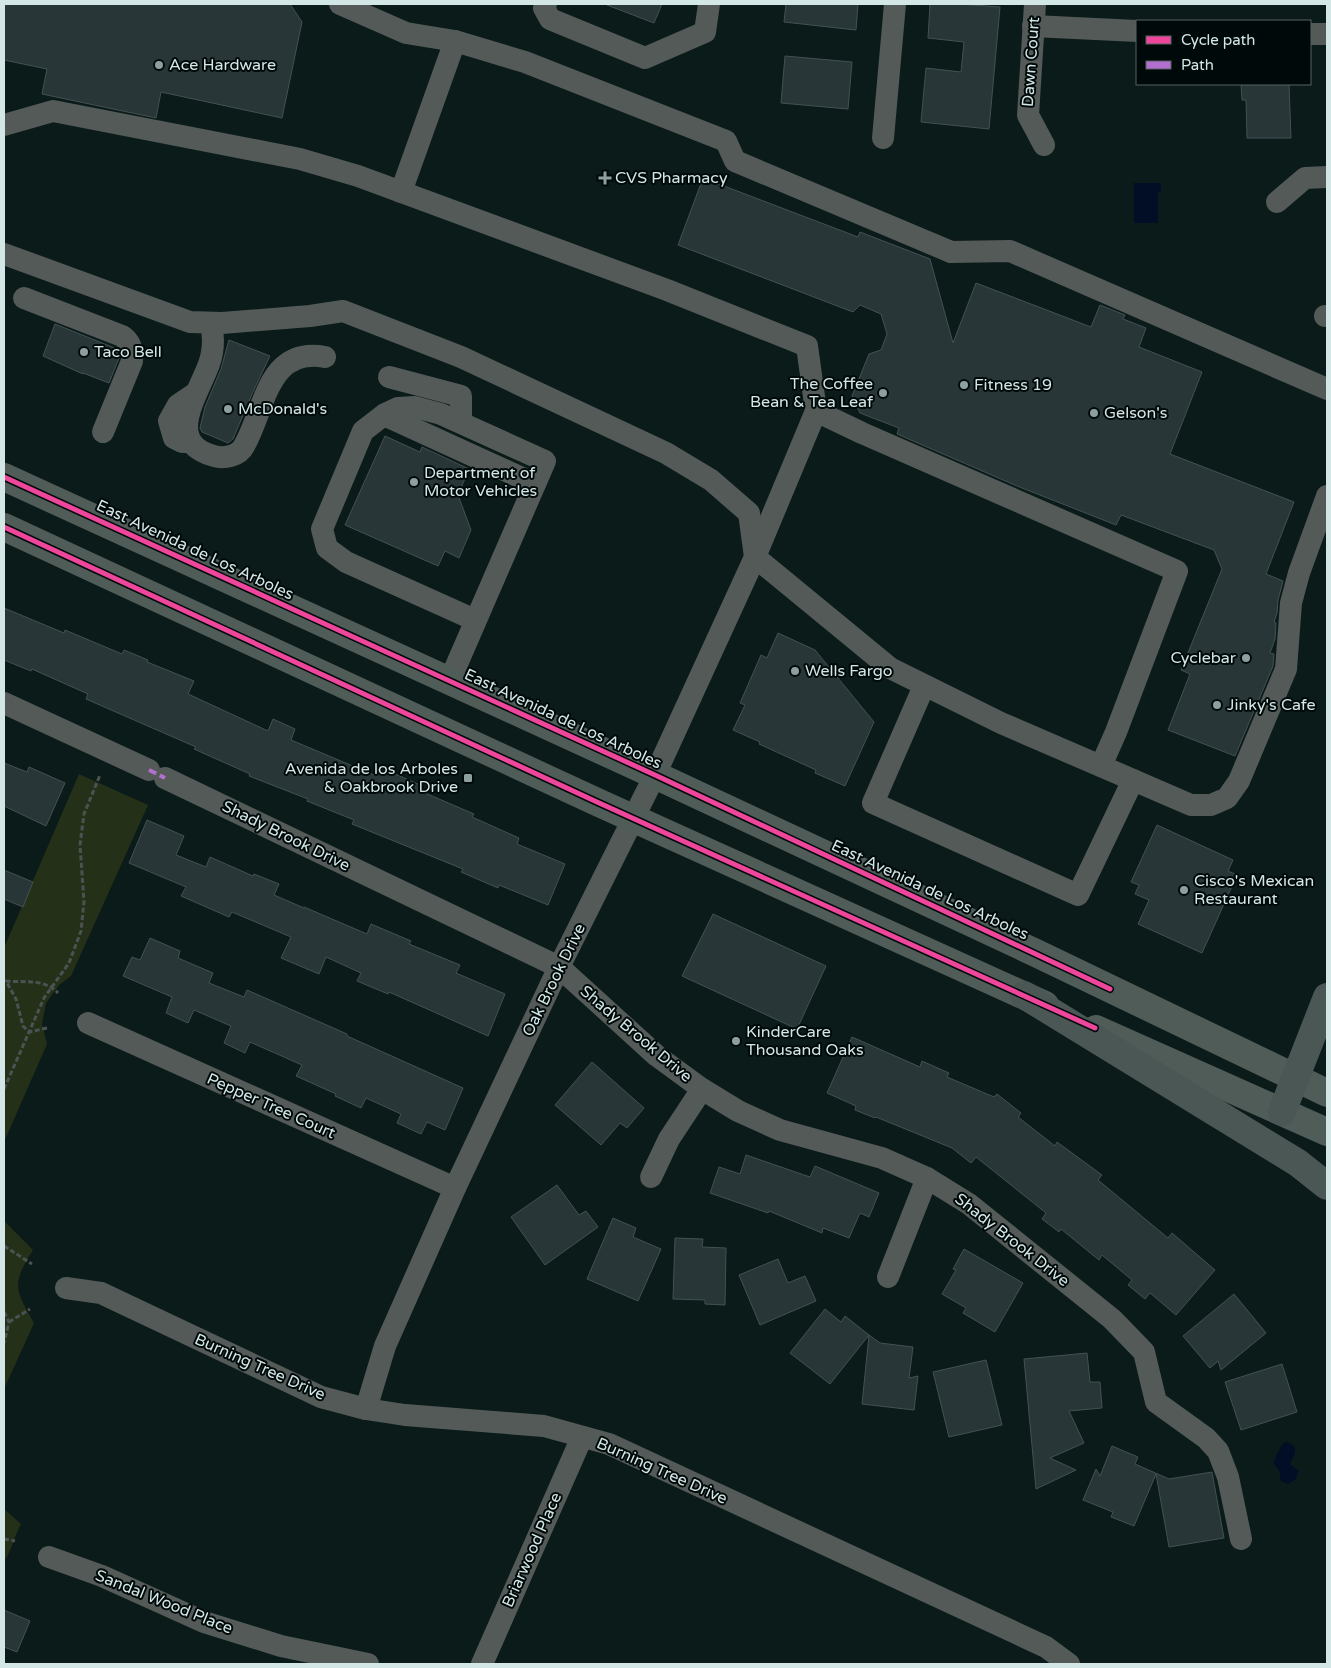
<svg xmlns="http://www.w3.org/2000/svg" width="1331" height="1668" font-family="'Varela Round',sans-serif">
	<rect width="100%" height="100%" fill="#0a1b1a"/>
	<g fill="#253018">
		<polygon points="79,774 148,805 71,976 59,985 46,1003 42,1024 47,1044 4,1142 4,948"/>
		<path d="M 4,1221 L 33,1250 C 11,1285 15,1289 34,1323 L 4,1389 Z"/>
		<path d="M 4,1509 L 21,1524 C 14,1536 12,1551 4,1561 Z"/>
	</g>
	<g fill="#010e25">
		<polygon points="1134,183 1161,183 1161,191 1158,192 1158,223 1134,223"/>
		<path d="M 1286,1442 C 1300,1446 1295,1454 1290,1464 L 1298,1470 C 1298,1478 1295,1480 1288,1484 L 1281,1481 L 1279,1470 L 1273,1463 L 1282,1444 Z"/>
	</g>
	<g fill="#283637" stroke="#435154">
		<polygon points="4,4 290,4 302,22 282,118 161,92 156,118 42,94 47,69 4,60"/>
		<polygon points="607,4 662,4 654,23 607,5"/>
		<polygon points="786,4 858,4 856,30 784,22"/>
		<polygon points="930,4 959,4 1000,7 989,129 921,122 926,68 961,72 964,42 928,38"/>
		<polygon points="785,56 852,62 848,109 781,103"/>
		<polygon points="1241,84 1289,84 1291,138 1247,138 1246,100 1242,100"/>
		<polygon points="703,178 858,237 860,232 930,259 953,343 976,283 1091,327 1100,305 1125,315 1123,319 1146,328 1139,347 1202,372 1170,454 1294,502 1266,574 1283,581 1278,600 1277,613 1274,622 1276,623 1275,639 1270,653 1274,654 1273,666 1235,756 1168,730 1190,674 1181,670 1222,569 1214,550 1121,515 1116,525 1017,486 897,434 899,428 860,413 852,396 869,354 881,350 887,334 881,314 860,305 853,312 678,245"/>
		<polygon points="55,324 117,349 119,358 109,383 83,373 83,374 43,356"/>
		<polygon points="229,340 270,356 252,394 233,439 228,443 202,432 200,428 205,407 221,369"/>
		<polygon points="385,436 420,452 422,447 469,469 458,495 471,530 459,558 445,551 438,566 345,525"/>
		<polygon points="4,608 64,633 65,630 122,654 124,650 148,660 147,662 194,681 188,694 268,731 273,719 295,729 291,740 374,775 377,766 420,785 418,790 474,814 472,817 519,838 517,844 565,864 548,905 499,885 498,888 461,872 463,869 352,824 354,820 307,801 308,799 249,776 250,774 194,749 196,747 86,699 88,694 32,669 31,671 4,660"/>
		<polygon points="778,633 815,650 874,722 845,786 815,773 816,770 759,744 760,742 733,730 745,705 740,703 761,655 767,658"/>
		<polygon points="4,763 27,772 29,767 65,783 46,826 4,806"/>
		<polygon points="147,820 184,836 176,855 206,867 210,857 253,876 254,874 279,884 274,895 304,908 304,907 367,934 371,924 411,941 409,944 460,965 456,973 505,994 488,1036 389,992 388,994 357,981 361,973 326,957 319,974 281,958 291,937 232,912 229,917 181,896 186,887 129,863"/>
		<polygon points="1157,825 1233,860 1228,871 1237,875 1202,953 1138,924 1149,900 1135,894 1139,885 1131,882"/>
		<polygon points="4,870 33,882 23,907 4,899"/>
		<polygon points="713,914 826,966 797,1029 682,976"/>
		<polygon points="150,938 180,951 178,958 213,973 209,983 244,997 247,990 347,1034 347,1036 463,1088 445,1130 427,1122 421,1134 397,1123 401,1114 366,1098 361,1108 335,1096 336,1094 296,1076 302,1065 250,1042 245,1053 224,1043 231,1026 194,1010 188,1023 166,1013 172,997 123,976 132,957 140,960"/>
		<polygon points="852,1037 920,1067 922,1061 949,1073 947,1077 994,1097 997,1094 1021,1113 1018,1117 1055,1146 1057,1142 1102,1175 1098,1180 1168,1238 1172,1233 1215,1270 1176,1315 1150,1293 1145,1299 1128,1285 1132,1280 1102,1255 1099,1260 1061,1229 1059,1232 1042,1219 1046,1213 976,1157 971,1163 952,1148 876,1117 875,1118 855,1110 856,1106 827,1093"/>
		<polygon points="592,1062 644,1108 627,1128 620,1123 601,1145 555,1105"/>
		<polygon points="746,1155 810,1177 815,1166 879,1193 869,1217 860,1213 849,1238 823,1228 822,1233 769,1211 768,1213 710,1193 719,1167 740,1174"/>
		<polygon points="557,1185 579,1215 586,1211 598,1227 545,1265 511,1217"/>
		<polygon points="613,1218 636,1228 633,1237 661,1249 638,1301 587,1279"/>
		<polygon points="675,1238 703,1239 702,1247 726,1248 725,1305 705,1304 705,1300 673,1299"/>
		<polygon points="964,1249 1023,1283 995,1332 963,1313 966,1308 942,1294 956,1270 953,1269"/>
		<polygon points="778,1259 788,1283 805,1276 816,1301 760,1325 739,1275"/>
		<polygon points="1234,1294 1266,1333 1221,1370 1218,1361 1210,1368 1183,1336"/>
		<polygon points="825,1309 841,1322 845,1316 869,1335 830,1384 790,1353"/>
		<polygon points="869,1335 880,1343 913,1347 909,1378 918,1376 914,1410 862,1404"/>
		<polygon points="1087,1353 1090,1382 1100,1382 1102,1408 1069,1411 1084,1443 1050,1458 1076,1470 1036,1489 1024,1359"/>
		<polygon points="986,1360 1002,1425 949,1437 933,1372"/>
		<polygon points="1282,1364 1297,1412 1241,1430 1225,1382"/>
		<polygon points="1112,1446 1138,1457 1135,1464 1169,1479 1212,1472 1224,1538 1169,1547 1156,1474 1134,1526 1111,1517 1113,1512 1083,1500 1096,1469 1100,1476"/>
		<polygon points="4,1610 30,1621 17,1652 4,1647"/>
	</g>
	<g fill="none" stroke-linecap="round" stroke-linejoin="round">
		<g stroke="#4a5351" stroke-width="3" stroke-dasharray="5 2.5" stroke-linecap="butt">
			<path d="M 47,1028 L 29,1032 L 23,1026 L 16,999 L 6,981 C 24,983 44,978 58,993"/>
			<polyline points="4,1089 44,998 69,963 81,931 84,902 80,845 84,814 100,775"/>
			<polyline points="4,1246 32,1264"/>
			<polyline points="4,1312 9,1322 4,1343"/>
			<polyline points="9,1322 30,1309"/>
			<polyline points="4,1539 15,1541"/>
		</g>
		<g stroke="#535a57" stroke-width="22">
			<polyline points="340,4 406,33 455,41 525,62 726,141 735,161 951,252 1010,251 1327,389"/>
			<polyline points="546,4 544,8 550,19 645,58 705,32 709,4"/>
			<polyline points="1035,4 1028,115 1044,145"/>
			<polyline points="1033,26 1137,31"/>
			<polyline points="1310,34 1327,34"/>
			<polyline points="4,125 53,111 300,159 358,176 667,290 807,346 816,411 755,557 655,775 559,967 455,1188 385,1346 366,1409"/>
			<polyline points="883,138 895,4"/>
			<polyline points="401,192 455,41"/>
			<polyline points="1277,202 1305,178 1327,177"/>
			<polyline points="4,254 190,322 222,323 310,316 343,311 461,357 666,453 711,480 749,513 755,557 890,668 1001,723 1191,805 1211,805 1227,798 1239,781 1286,669 1291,603 1299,573 1327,496"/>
			<path d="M 24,298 L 122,336 C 131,342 133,350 132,361 L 103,432"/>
			<polyline points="1325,316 1327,316"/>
			<path d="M 211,323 C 214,337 214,350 209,364 C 198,395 163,442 214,456 C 224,459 239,456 244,446 C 265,410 267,346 325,357"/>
			<polyline points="389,377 461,396 461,422"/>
			<polyline points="816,411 862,433 1177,571 1116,732 1101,766"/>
			<polyline points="384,415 535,484"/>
			<polyline points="190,442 182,442 174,438 169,421 178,405 196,393"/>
			<polyline points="450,680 545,461 441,414 415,407 398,408 385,414 363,431 322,529 327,548 346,562 475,620"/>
			<polyline points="924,686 873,803 1078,895 1133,780"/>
			<polyline points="4,703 149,770"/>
			<polyline points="165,778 559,967 657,1056 702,1089 738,1111 780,1130 882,1158 927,1178 969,1204 1112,1319 1144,1352 1156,1402 1206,1438 1218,1451 1228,1477 1241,1539"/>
			<polyline points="88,1023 455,1188"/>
			<polyline points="651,1177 669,1139 702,1089"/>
			<polyline points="888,1277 927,1178"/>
			<polyline points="66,1288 101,1293 321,1397 366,1409 405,1415 544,1426 609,1444 1046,1647 1069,1664"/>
			<polyline points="49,1557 102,1576 204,1622 281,1646 368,1664"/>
			<polyline points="482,1664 582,1437"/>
		</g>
		<g stroke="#505c58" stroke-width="28">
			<polyline points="4,477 655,775 1038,954 1327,1093"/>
			<polyline points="4,527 597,802 1045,1005"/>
			<polyline points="1096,1029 1327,1132"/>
		</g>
		<g stroke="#4b5755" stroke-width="28">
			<polyline points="1024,995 1298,1163 1327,1186"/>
			<polyline points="1282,1112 1327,997"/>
		</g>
		<polyline stroke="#b36fd0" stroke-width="4" stroke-dasharray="8 4" stroke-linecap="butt" points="149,770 165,778"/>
		<defs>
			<g id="cycleway">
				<polyline points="4,477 655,775 1110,989"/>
				<polyline points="4,527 597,802 1095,1028"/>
			</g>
		</defs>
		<use href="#cycleway" stroke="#000909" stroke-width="8"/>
		<use href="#cycleway" stroke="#ed469a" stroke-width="5"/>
	</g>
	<g fill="#8da09f" stroke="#000909" stroke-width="2">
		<circle cx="159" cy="65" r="5"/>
		<path d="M602.5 170.5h5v5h5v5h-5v5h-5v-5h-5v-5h5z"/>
		<circle cx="84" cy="352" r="5"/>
		<circle cx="964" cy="385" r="5"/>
		<circle cx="883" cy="393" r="5"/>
		<circle cx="228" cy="409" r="5"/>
		<circle cx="1094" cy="413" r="5"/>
		<circle cx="414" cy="482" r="5"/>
		<circle cx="1246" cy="658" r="5"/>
		<circle cx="795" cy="671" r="5"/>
		<circle cx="1217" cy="705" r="5"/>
		<rect x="463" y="773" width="10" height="10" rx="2.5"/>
		<circle cx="1184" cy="890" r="5"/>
		<circle cx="736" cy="1041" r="5"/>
	</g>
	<g text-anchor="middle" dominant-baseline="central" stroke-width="4" stroke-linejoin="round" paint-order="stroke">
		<g font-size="16" fill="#d3e7e6" stroke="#000909">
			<text transform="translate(1031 62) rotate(-86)">Dawn Court</text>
			<text transform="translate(195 550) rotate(25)">East Avenida de Los Arboles</text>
			<text transform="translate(563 719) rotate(25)">East Avenida de Los Arboles</text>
			<text transform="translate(286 836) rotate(26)">Shady Brook Drive</text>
			<text transform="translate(930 890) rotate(25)">East Avenida de Los Arboles</text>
			<text transform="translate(554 980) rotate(-64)">Oak Brook Drive</text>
			<text transform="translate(636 1034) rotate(40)">Shady Brook Drive</text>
			<text transform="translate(271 1106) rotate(24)">Pepper Tree Court</text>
			<text transform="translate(1012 1240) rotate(38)">Shady Brook Drive</text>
			<text transform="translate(260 1367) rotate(24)">Burning Tree Drive</text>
			<text transform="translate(662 1471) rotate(24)">Burning Tree Drive</text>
			<text transform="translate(532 1550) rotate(-66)">Briarwood Place</text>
			<text transform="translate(164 1602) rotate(22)">Sandal Wood Place</text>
		</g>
		<g font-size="16" fill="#d3e7e6" stroke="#000909" text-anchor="start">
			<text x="169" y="65">Ace Hardware</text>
			<text x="615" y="178">CVS Pharmacy</text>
			<text x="94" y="352">Taco Bell</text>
			<text x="873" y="384" text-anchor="end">The Coffee<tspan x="873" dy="18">Bean &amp; Tea Leaf</tspan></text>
			<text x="974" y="385">Fitness 19</text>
			<text x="238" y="409">McDonald's</text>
			<text x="1104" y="413">Gelson's</text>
			<text x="424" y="473">Department of<tspan x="424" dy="18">Motor Vehicles</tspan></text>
			<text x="1236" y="658" text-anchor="end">Cyclebar</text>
			<text x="805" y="671">Wells Fargo</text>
			<text x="1227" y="705">Jinky's Cafe</text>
			<text x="458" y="769" text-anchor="end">Avenida de los Arboles<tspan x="458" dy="18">&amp; Oakbrook Drive</tspan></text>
			<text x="1194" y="881">Cisco's Mexican<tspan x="1194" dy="18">Restaurant</tspan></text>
			<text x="746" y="1032">KinderCare<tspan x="746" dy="18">Thousand Oaks</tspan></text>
		</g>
	</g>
	<rect width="1331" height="1668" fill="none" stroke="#d3e7e6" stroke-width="10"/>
	<rect x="1136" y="20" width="175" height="65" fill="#000909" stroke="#546261"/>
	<rect x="1146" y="36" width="25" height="8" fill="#ed469a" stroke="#546261"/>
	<text x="1181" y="45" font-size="15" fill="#d3e7e6">Cycle path</text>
	<rect x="1146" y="61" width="25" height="8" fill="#b36fd0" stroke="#546261"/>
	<text x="1181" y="70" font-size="15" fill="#d3e7e6">Path</text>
</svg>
